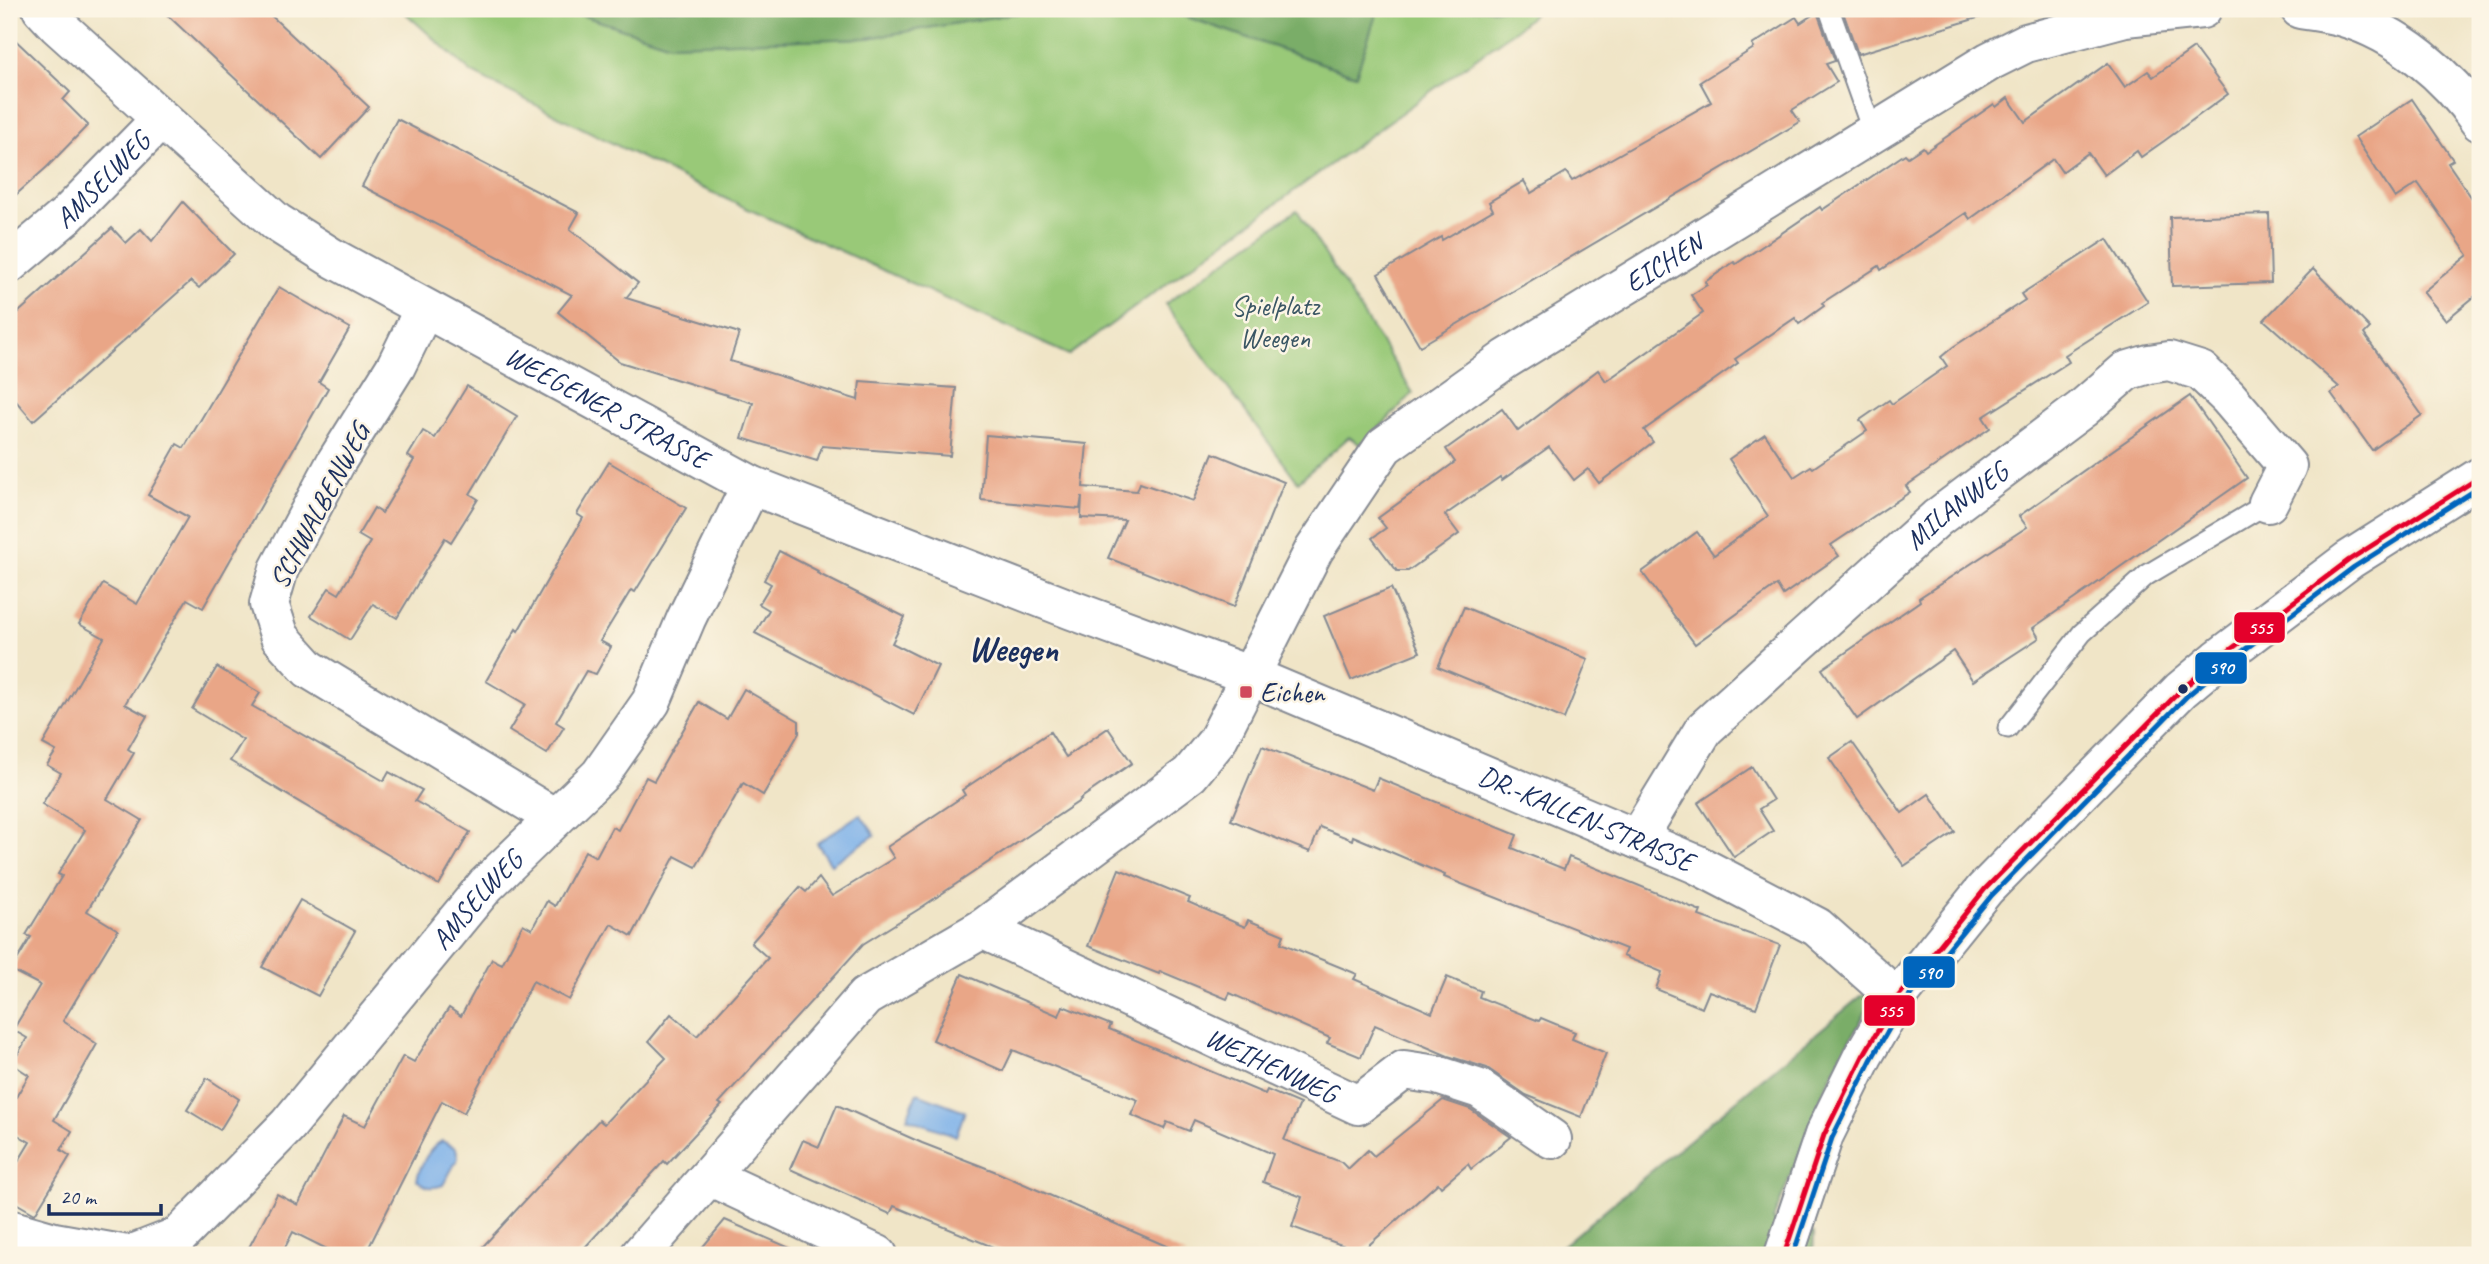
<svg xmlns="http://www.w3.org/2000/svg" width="2489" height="1264" font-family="Caveat,sans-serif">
	<rect width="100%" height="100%" fill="#fcf5e5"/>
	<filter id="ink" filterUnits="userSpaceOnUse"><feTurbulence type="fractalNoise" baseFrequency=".0143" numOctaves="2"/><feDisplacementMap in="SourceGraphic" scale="14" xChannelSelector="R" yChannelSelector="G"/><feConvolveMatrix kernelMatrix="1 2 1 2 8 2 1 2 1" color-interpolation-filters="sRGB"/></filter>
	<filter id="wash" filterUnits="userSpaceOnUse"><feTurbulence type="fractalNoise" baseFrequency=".00686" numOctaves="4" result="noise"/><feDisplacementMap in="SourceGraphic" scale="28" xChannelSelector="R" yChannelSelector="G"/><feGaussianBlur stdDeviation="1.57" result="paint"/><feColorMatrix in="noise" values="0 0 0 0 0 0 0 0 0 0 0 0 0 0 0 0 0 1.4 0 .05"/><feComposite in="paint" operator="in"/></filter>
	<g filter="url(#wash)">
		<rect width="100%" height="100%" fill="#f0e5c7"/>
		<g fill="#99c978" stroke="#5a7c6b" stroke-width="2">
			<polygon points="401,9 562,9 670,44 868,38 1042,9 1164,9 1355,75 1378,9 1539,9 1519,27 1069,355 700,187 472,73"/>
			<polygon points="1297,210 1413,393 1362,446 1349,437 1298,482 1165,304"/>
		</g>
		<g fill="#7aad68" stroke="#4a6e63" stroke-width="2">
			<polygon points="562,9 1042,9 868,38 670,44"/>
			<polygon points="1164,9 1378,9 1356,75"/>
			<polygon points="1885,976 1827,1084 1773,1220 1814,1233 1813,1255 1551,1255"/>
		</g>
		<g fill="#7cb0e9" stroke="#4c70a4" stroke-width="2">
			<polygon points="860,814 875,835 831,864 817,843"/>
			<polygon points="917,1093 965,1111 956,1136 907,1118"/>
			<path d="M 442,1141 L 456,1148 L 458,1158 L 443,1185 C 432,1189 426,1188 417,1180 C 420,1165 429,1148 442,1141 Z"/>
		</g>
		<g id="blocks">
			<g fill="#e9a687">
				<polygon points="161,9 264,9 369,107 321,159"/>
				<polygon points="1842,9 1983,9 1984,16 1858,54"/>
				<polygon points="1817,12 1835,61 1826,64 1837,82 1792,110 1800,122 1420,346 1378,274 1441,237 1442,240 1493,210 1489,202 1524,181 1531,193 1566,172 1572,181 1711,102 1700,82 1754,48 1752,45 1796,17 1800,23"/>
				<polygon points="9,34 70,92 63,100 88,125 47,167 9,201"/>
				<polygon points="2194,48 2228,94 2164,141 2141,157 2137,151 2104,175 2088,153 2062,172 2053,159 1970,219 1966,213 1881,270 1879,266 1822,303 1824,306 1799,324 1795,318 1735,359 1738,363 1644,430 1653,442 1599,483 1588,469 1574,480 1549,447 1502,480 1500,477 1445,515 1459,534 1408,571 1397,571 1372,538 1386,528 1378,518 1455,462 1446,449 1502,409 1518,431 1598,370 1606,381 1703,313 1691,295 1707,285 1705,282 1734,262 1736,264 1820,207 1822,210 1905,154 1908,157 1923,147 1926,151 1994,104 1996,107 2008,98 2025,122 2108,63 2125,87 2148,71 2153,77"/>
				<polygon points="2412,99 2453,160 2448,163 2480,210 2480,292 2446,320 2423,292 2468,255 2418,183 2395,198 2355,137"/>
				<polygon points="397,119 579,213 570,229 638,283 626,298 739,333 730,361 858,400 860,381 956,388 950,456 822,446 817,461 742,438 753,403 620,362 558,312 572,295 362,186"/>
				<polygon points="183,202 234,254 199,288 191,281 33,421 9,393 9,321 112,228 126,243 141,229 152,241"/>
				<polygon points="2269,214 2271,283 2172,286 2170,217"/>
				<polygon points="2107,239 2148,302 2065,355 2069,362 1983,417 1990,428 1906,486 1910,492 1831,545 1839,556 1783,595 1777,585 1695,644 1642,572 1697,532 1714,555 1768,516 1729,459 1765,434 1794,477 1811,466 1813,468 1867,431 1860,420 1889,400 1892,404 1947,366 1941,357 1953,347 2025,300 2021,294"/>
				<polygon points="2313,269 2370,328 2364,334 2422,415 2372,450 2331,393 2339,387 2264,320"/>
				<polygon points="279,287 350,328 319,382 328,388 203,608 187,599 125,704 147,716 128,749 134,753 107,799 142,820 87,911 118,930 63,1021 97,1044 54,1120 72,1131 61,1150 70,1156 35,1214 9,1199 9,1177 30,1142 9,1130 9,1109 29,1075 12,1064 27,1038 13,1030 40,985 11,970 31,937 26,935 62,876 58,874 85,830 42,804 61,773 47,765 56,751 43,744 104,638 79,624 103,584 137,604 188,517 148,495 177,444 184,448"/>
				<polygon points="467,386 517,416 470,494 478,499 451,542 445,538 397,618 373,604 350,640 311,616 329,588 339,594 370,542 358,535 374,508 382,513 414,460 408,456 423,431 435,438"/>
				<polygon points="2190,396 2247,478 2033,628 2039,638 1973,681 1953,651 1857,719 1822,669 1920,601 1919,598 2027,527 2019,516"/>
				<polygon points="986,435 1087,444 1083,487 1137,491 1140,483 1193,501 1213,453 1284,482 1234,607 1108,558 1125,520 1081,518 1082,496 1080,509 981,500"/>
				<polygon points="609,462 686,508 635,592 631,590 600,641 611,647 596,674 586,671 556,722 564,727 547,754 509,731 525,704 486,681 516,629 518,631 583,518 577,514"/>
				<polygon points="779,551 818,571 817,573 905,617 892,643 938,666 914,715 755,633 769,610 759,604 771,584 764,580"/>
				<polygon points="1391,588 1420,652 1351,680 1324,616"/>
				<polygon points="1464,607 1588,659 1564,719 1438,667"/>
				<polygon points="217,667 260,693 252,706 384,781 389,772 422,790 415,801 470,832 439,885 230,761 243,740 192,709"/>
				<polygon points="744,689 799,721 799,733 763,795 743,783 696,867 675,856 632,936 611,924 569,1000 533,981 464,1113 442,1101 365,1255 339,1255 293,1232 281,1255 245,1255 277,1194 298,1205 344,1116 365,1126 403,1056 414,1062 449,1008 461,1016 492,959 502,964 523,924 532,929 547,901 555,906 585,851 596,857 612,827 618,830 646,777 654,781 699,702 727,719"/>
				<polygon points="1108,728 1132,763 1080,799 1081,800 919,909 863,944 719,1103 722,1105 667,1164 664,1161 578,1255 475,1255 599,1120 604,1124 666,1058 649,1041 671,1014 697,1036 768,958 751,943 800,887 806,892 819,878 832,896 894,858 887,847 965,795 962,790 1050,732 1066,757"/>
				<polygon points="1852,742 1902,813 1929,794 1955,832 1904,866 1829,758"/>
				<polygon points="1262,746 1373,790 1378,778 1517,835 1512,848 1564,869 1569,857 1701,911 1699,916 1780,945 1756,1008 1709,991 1702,1008 1656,989 1662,972 1623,956 1626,949 1444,877 1445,875 1353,836 1352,840 1320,827 1310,852 1231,820"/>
				<polygon points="1752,767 1773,800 1759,809 1773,831 1734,857 1698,803"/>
				<polygon points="1119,869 1190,898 1188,902 1245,927 1248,920 1284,935 1281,943 1357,974 1354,979 1432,1013 1447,977 1481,991 1479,997 1539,1021 1541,1018 1575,1032 1572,1039 1606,1053 1581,1117 1526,1095 1487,1068 1448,1056 1375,1025 1361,1057 1327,1043 1330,1038 1230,993 1227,999 1160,971 1159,974 1088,946"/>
				<polygon points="300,900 355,931 318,996 262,967"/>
				<polygon points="962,974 1059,1016 1063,1006 1111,1025 1109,1029 1265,1094 1267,1090 1300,1104 1284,1140 1341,1162 1348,1169 1368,1150 1374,1156 1443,1100 1470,1109 1511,1137 1471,1169 1468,1164 1441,1187 1438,1183 1361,1252 1292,1227 1302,1197 1263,1182 1273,1154 1194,1120 1189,1131 1167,1122 1164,1129 1131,1115 1138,1100 1013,1050 1003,1071 933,1040"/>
				<polygon points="207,1078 239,1099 220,1130 187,1110"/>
				<polygon points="837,1105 922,1143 994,1171 1187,1255 1012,1255 894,1206 890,1214 790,1169 803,1140 819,1147"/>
				<polygon points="725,1220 806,1255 696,1255"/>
			</g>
		</g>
	</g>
	<g filter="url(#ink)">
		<use href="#blocks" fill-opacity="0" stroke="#868a92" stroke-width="2"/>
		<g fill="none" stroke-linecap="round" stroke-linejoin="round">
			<defs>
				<g id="lane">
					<polyline points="1829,9 1873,133"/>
					<polyline points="2008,728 2082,633 2147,575 2268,503"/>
				</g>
				<g id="street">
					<path id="s1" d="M 42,9 L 57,25 L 276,222 L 331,257 L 751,485 L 1072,610 L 1251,676 L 1696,864 L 1817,927 L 1897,998"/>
					<path d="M 2300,9 C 2314,11 2329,13 2343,17 C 2398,33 2448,75 2480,122"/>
					<path id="s2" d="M 9,264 L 67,215 L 161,119"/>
					<polyline points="424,309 396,366 336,462 279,569 269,604 280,637 309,669 555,818"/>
					<path id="s3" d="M 1637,839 L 1704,729 L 1937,518 L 2082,409 L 2126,371 L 2149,364 L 2169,361 L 2201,371 L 2228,397 L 2287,466 L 2268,503"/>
					<path id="s4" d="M 982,929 L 1358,1105 L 1404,1070 L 1437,1075 L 1480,1089 L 1552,1139"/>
					<polyline points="711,1177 878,1255"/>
					<polyline points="9,1229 54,1242 127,1255"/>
					<path id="s5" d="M 130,1255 L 179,1236 L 288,1125 L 486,885 L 600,775 L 651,702 L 686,619 L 751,485"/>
					<path id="s6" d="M 640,1255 L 865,997 L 982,929 L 1190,774 L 1217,741 L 1314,550 L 1384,446 L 1506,359 L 1990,61 L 2026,43 L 2125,17 L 2202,9"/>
				</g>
				<polyline id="secondary" points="1784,1255 1824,1135 1863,1056 1897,998 1985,889 2181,690 2218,659 2349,560 2480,477"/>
			</defs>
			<use href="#lane" stroke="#868a92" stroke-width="23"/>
			<use href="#street" stroke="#868a92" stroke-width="42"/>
			<use href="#secondary" stroke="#868a92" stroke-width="42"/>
			<use href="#lane" stroke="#fff" stroke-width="19"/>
			<use href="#street" stroke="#fff" stroke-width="38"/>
			<use href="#secondary" stroke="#fff" stroke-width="38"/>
			<defs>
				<polyline id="bus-1" points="1784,1255 1824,1135 1863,1056 1897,998 1985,889 2181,690 2218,659 2349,560 2480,477"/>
				<polyline id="bus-2" points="1793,1255 1832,1138 1871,1060 1904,1003 1992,895 2187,696 2223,666 2354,567 2480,487"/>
			</defs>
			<use href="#bus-1" stroke="#fcf5e5" stroke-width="10"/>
			<use href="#bus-2" stroke="#fcf5e5" stroke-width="10"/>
			<use href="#bus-1" stroke="#e4002b" stroke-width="5"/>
			<use href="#bus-2" stroke="#0065bd" stroke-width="5"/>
		</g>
	</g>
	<circle fill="#1b2f5e" stroke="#fcf5e5" stroke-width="2.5" cx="2183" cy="689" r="6"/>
	<rect fill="#d1495b" stroke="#fcf5e5" stroke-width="2.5" x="1239" y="685" width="14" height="14" rx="3.5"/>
	<g text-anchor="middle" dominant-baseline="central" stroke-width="5" stroke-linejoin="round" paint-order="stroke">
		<g font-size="28" fill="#1b2f5e" stroke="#fcf5e5">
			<text stroke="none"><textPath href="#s2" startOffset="126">AMSELWEG</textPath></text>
			<text stroke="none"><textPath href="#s6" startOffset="1454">EICHEN</textPath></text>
			<text stroke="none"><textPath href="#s1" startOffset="696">WEEGENER STRASSE</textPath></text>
			<text transform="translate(319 506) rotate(-62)">SCHWALBENWEG</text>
			<text stroke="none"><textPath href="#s3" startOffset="466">MILANWEG</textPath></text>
			<text stroke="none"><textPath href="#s1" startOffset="1759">DR.-KALLEN-STRASSE</textPath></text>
			<text stroke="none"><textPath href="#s5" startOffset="502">AMSELWEG</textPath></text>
			<text stroke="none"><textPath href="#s4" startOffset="320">WEIHENWEG</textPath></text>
		</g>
		<g font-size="28" fill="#3a5664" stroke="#fcf5e5">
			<text x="1275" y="305">Spielplatz<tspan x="1275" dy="32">Weegen</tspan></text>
		</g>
		<g font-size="28" fill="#1b2f5e" stroke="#fcf5e5" text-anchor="start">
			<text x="1260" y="692">Eichen</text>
		</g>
		<g font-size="35" font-weight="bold" fill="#1b2f5e" stroke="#fcf5e5">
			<text x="1013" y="649">Weegen</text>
		</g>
	</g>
	<g stroke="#fcf5e5" stroke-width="2.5">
		<rect x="2233" y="611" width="53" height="33" rx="7" fill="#e4002b"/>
		<rect x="2194" y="651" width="54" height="34" rx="7" fill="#0065bd"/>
		<rect x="1902" y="955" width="54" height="34" rx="7" fill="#0065bd"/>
		<rect x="1863" y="994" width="53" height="33" rx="7" fill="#e4002b"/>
	</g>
	<g font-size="19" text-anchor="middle" font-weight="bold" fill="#fff">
		<text x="2260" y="634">555</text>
		<text x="2221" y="674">590</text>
		<text x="1929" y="979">590</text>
		<text x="1890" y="1017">555</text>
	</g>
	<rect width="2489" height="1264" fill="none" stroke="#fcf5e5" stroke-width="35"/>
	<path d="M49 1204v10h112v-10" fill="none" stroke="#1b2f5e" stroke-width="3.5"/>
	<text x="60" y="1204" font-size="21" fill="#1b2f5e" stroke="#fcf5e5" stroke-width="5" paint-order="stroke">20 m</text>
</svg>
